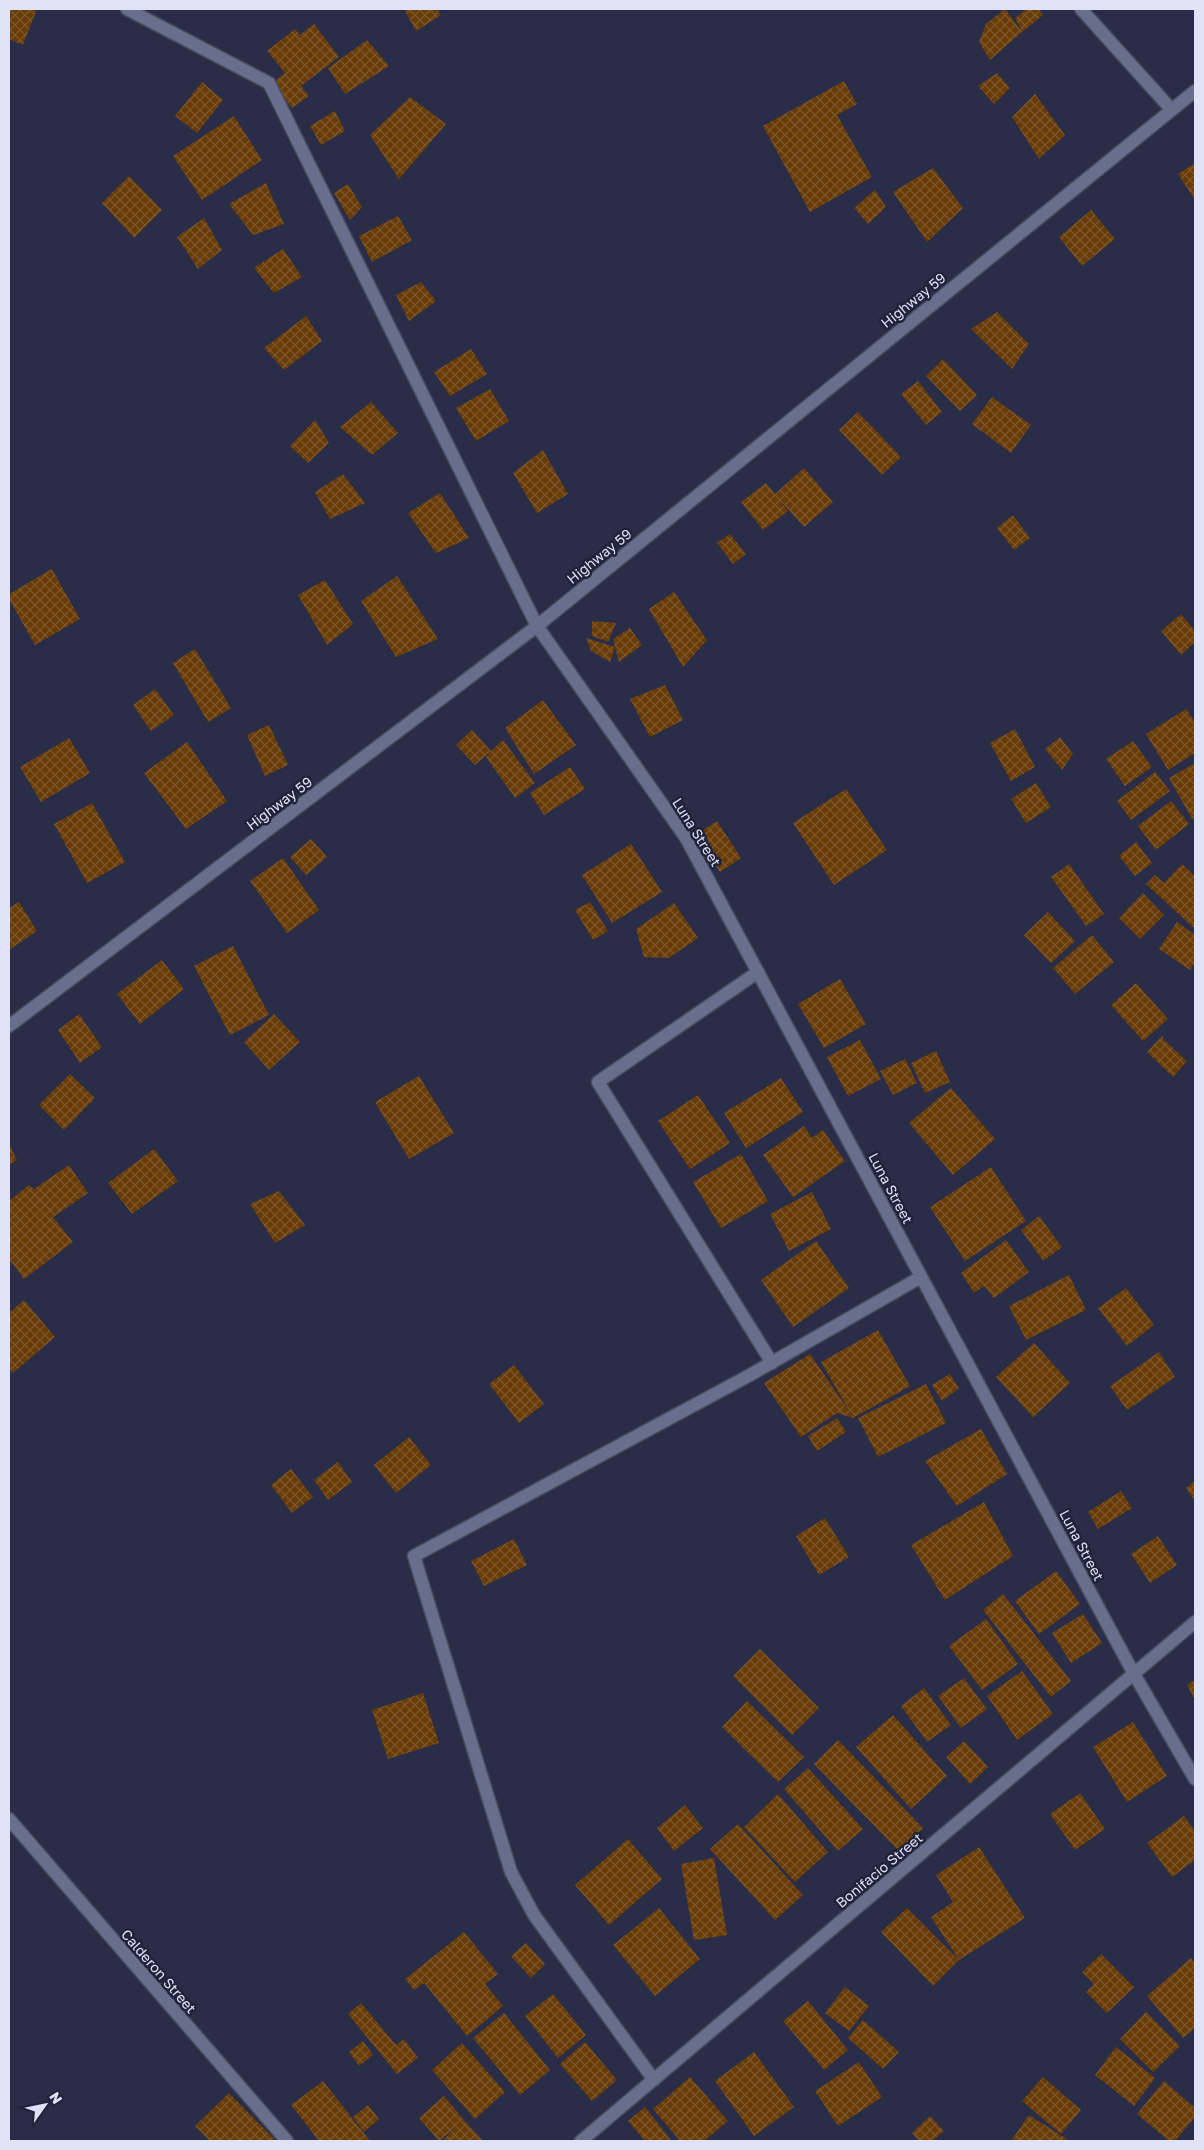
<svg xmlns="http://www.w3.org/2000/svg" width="1204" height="2150" font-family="'Golos Text',sans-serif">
	<defs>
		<pattern id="building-cross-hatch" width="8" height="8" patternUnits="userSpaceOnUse" patternTransform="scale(1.25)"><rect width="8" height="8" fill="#683b07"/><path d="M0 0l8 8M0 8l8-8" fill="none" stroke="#7d572c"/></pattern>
	</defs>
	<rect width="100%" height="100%" fill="#292d47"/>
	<g fill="url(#building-cross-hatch)">
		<polygon points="9,9 37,9 23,45 9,39"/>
		<polygon points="404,9 437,9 441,15 416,31"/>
		<polygon points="1005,9 1022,32 990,60 979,42 986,24"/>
		<polygon points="1027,9 1039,9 1043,15 1022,32 1015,18"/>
		<polygon points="314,24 339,57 301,86 309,96 292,108 272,83 285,73 267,51 295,29 300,35"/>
		<polygon points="367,40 389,66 345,94 328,68"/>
		<polygon points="997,73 1010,88 994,104 978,86"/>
		<polygon points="844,81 857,104 837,115 872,177 810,212 763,126"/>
		<polygon points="202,82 223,100 197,133 175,116"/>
		<polygon points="1035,94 1065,135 1039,159 1012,117"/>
		<polygon points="410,97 446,124 399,179 370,135"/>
		<polygon points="335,111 345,131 321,145 310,126"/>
		<polygon points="234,116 262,160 202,200 173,156"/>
		<polygon points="1195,163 1195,200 1178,174"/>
		<polygon points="933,168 963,208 927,242 893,192"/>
		<polygon points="129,176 162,210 134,238 102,203"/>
		<polygon points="266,183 284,224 253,235 229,204"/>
		<polygon points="348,184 362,207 350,220 334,193"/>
		<polygon points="875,190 886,207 868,224 854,208"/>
		<polygon points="1091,210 1115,239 1082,266 1059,237"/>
		<polygon points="398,216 412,240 372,262 359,236"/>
		<polygon points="204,218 222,250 198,269 177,237"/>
		<polygon points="283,249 302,277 274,293 254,268"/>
		<polygon points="421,282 436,301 409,321 396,295"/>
		<polygon points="997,312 1029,344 1012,369 971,329"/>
		<polygon points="306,316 322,341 284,370 264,348"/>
		<polygon points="471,349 487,374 450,396 434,372"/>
		<polygon points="943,359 977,395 960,411 926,376"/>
		<polygon points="918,381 942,412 926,425 901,394"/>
		<polygon points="490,389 509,421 476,441 456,408"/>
		<polygon points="992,397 1031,425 1011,453 972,424"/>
		<polygon points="371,402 398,433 372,455 340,427"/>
		<polygon points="858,412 901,457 882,475 839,430"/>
		<polygon points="315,420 329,443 308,463 290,446"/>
		<polygon points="543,450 568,494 537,513 513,473"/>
		<polygon points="804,468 833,502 804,527 779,499 788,511 763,530 741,502 766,483 775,494"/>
		<polygon points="343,474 365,503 330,519 315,492"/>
		<polygon points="440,493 469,538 436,553 408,513"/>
		<polygon points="1013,515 1030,538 1014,550 997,528"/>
		<polygon points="730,534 746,554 733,564 717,543"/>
		<polygon points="52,569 80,619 35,645 9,599 9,594"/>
		<polygon points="397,576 438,639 396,657 361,601"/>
		<polygon points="325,580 353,624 327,645 298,595"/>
		<polygon points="674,592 707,640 683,667 649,609"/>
		<polygon points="1181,614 1195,631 1195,642 1181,655 1161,631"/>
		<polygon points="592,621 616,623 608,642 592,636"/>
		<polygon points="630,628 642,645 619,662 613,639"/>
		<polygon points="586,638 615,647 610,662 591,651"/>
		<polygon points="195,649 231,708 208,722 173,663"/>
		<polygon points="665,685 683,720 650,737 630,699"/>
		<polygon points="155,689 174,715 151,731 133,705"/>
		<polygon points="543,700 576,745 534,774 505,728"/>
		<polygon points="1186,709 1195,722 1195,753 1168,770 1146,734"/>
		<polygon points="269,725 288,765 265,776 247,735"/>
		<polygon points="1015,729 1035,767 1011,781 990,743"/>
		<polygon points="472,730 491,751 503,740 535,783 515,798 486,757 491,751 475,765 456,745"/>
		<polygon points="1060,737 1073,754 1062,770 1045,749"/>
		<polygon points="69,738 90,773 41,802 20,767"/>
		<polygon points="1133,741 1152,767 1125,786 1106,759"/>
		<polygon points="187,742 227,801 186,829 144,773"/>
		<polygon points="1195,763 1195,818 1192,819 1169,778"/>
		<polygon points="570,767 585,789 544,815 530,793"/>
		<polygon points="1155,772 1170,791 1131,820 1117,801"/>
		<polygon points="1036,783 1051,807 1026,823 1011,799"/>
		<polygon points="846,789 887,850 834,885 793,823"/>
		<polygon points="1171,801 1189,824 1156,850 1138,826"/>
		<polygon points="92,803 125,862 87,883 54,824"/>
		<polygon points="717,821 741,858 720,872 695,835"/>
		<polygon points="311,839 327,857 306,875 290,857"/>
		<polygon points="1136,842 1152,863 1135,876 1119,856"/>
		<polygon points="631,844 662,892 612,923 582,875"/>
		<polygon points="283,858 319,910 287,933 250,881"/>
		<polygon points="1069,864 1104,914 1086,926 1051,877"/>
		<polygon points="1182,864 1195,876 1195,929 1146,884 1155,875 1164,883"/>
		<polygon points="1143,893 1164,915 1140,939 1119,918"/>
		<polygon points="19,902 37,931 9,950 9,908"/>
		<polygon points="590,902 608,931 593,940 575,910"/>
		<polygon points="674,903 698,938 669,958 644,957 636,929"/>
		<polygon points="1048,912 1075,941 1051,963 1024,935"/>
		<polygon points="1177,922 1195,935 1195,962 1190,970 1159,949"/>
		<polygon points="1092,935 1114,962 1075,994 1053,968"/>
		<polygon points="233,946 269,1015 230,1035 194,966"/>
		<polygon points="162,960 184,989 140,1024 117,994"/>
		<polygon points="840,979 866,1024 824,1048 798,1004"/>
		<polygon points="1136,983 1168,1019 1143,1041 1111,1005"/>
		<polygon points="79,1014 102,1047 80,1063 58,1030"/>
		<polygon points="274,1014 300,1042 269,1070 244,1042"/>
		<polygon points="1163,1035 1163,1039 1187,1061 1173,1077 1147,1052"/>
		<polygon points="860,1040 881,1079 848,1096 827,1057"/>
		<polygon points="936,1051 950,1082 925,1093 911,1063"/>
		<polygon points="905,1059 917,1083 893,1095 880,1071"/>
		<polygon points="70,1074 95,1098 64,1130 39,1105"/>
		<polygon points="419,1076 454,1133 409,1159 375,1102"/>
		<polygon points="781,1078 803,1112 746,1148 724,1113"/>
		<polygon points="951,1088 995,1139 953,1175 909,1123"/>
		<polygon points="698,1095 730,1143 690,1169 658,1121"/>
		<polygon points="804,1126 812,1138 823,1130 845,1161 793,1197 763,1155"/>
		<polygon points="9,1144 17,1160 9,1165"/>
		<polygon points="154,1149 178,1181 132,1214 108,1183"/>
		<polygon points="741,1154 768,1201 721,1228 693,1182"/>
		<polygon points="69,1165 88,1193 53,1217 73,1242 24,1279 9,1259 9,1201 29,1185 34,1189"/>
		<polygon points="991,1167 1026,1221 965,1261 930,1207"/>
		<polygon points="279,1191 305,1225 275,1243 250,1204"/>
		<polygon points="812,1192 831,1229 789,1251 770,1214"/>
		<polygon points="1039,1216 1062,1247 1043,1261 1021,1230"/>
		<polygon points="1006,1240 1029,1272 994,1298 984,1286 974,1293 961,1273"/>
		<polygon points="816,1241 849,1288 793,1327 761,1280"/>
		<polygon points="1069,1275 1086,1310 1026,1340 1009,1306"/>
		<polygon points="1126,1288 1154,1325 1127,1346 1098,1308"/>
		<polygon points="24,1300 55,1337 13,1373 9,1368 9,1313"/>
		<polygon points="878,1330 910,1386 853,1418 837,1413 801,1437 764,1383 810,1354 851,1414 821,1362"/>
		<polygon points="1034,1343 1070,1383 1033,1417 996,1377"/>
		<polygon points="1159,1352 1175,1377 1127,1410 1110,1386"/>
		<polygon points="514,1365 544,1404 519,1423 489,1384"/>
		<polygon points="950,1374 959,1388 942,1401 932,1385"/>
		<polygon points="926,1384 946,1423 878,1457 858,1418"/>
		<polygon points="837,1418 846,1432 817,1451 808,1436"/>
		<polygon points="981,1429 1007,1474 957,1506 925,1461"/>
		<polygon points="409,1437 431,1465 396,1493 374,1465"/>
		<polygon points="338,1462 352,1482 328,1500 314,1480"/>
		<polygon points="291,1469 313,1497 292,1513 271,1485"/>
		<polygon points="1195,1481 1195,1501 1186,1488"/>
		<polygon points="1121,1491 1132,1508 1098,1529 1088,1512"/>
		<polygon points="984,1502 1013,1556 945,1600 911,1545"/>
		<polygon points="825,1518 849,1557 819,1575 796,1536"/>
		<polygon points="1158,1536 1177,1565 1150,1583 1131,1554"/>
		<polygon points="514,1539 527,1565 484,1586 471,1561"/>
		<polygon points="1056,1571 1080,1604 1039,1634 1015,1601"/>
		<polygon points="1003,1594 1071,1681 1051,1697 983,1610"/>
		<polygon points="1083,1614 1102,1643 1071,1663 1052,1633"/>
		<polygon points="986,1619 1018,1664 982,1690 949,1646"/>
		<polygon points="760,1649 819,1708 792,1735 733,1676"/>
		<polygon points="1022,1671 1053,1714 1017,1740 987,1696"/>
		<polygon points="964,1678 987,1709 961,1728 938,1696"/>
		<polygon points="1195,1680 1195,1700 1187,1685"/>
		<polygon points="924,1688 951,1725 927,1742 901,1706"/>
		<polygon points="423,1693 439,1743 388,1759 372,1710"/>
		<polygon points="747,1701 804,1757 778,1782 722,1727"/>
		<polygon points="893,1715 947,1776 911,1809 856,1747"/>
		<polygon points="1133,1722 1167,1776 1127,1802 1093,1747"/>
		<polygon points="838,1740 923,1828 899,1851 814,1764"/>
		<polygon points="964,1741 988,1767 970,1784 946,1757"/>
		<polygon points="808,1768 863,1829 838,1851 784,1789"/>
		<polygon points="1080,1793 1105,1829 1075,1850 1050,1814"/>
		<polygon points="778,1794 828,1852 795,1882 744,1827"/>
		<polygon points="685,1805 703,1828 674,1851 657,1828"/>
		<polygon points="1184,1816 1195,1831 1195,1860 1172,1877 1147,1843"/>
		<polygon points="738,1824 803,1895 775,1920 710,1849"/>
		<polygon points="628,1839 662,1879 609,1925 575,1885"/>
		<polygon points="979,1847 1025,1918 959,1960 933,1986 881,1932 907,1908 959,1960 931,1917 953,1902 936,1875"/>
		<polygon points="714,1858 727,1935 694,1940 681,1864"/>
		<polygon points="659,1908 700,1959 655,1996 613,1945"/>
		<polygon points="464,1932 498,1974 485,1984 503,2006 467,2036 424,1983 414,1990 405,1979"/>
		<polygon points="526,1943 545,1964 531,1978 511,1956"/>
		<polygon points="1101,1954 1134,1987 1107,2013 1086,1992 1094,1984 1082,1972"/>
		<polygon points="1191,1958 1195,1963 1195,2028 1183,2038 1147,1996"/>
		<polygon points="845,1987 869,2006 849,2031 825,2013"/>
		<polygon points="553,1994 586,2035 558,2058 525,2016"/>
		<polygon points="808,2001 848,2050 824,2070 783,2021"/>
		<polygon points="361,2003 396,2045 404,2039 418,2058 397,2074 348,2014"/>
		<polygon points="1146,2012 1180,2046 1153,2072 1120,2039"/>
		<polygon points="504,2013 550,2070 520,2095 473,2038"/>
		<polygon points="863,2020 899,2052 883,2069 848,2038"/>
		<polygon points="363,2041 373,2055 359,2066 349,2052"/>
		<polygon points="585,2042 617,2080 592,2101 560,2064"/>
		<polygon points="462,2043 505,2092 475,2119 432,2070"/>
		<polygon points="1116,2047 1155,2078 1134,2106 1095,2075"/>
		<polygon points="754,2052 794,2107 754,2136 715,2081"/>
		<polygon points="859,2062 882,2097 838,2126 815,2091"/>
		<polygon points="690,2077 728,2121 704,2141 680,2141 653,2109"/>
		<polygon points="1043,2077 1081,2110 1061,2134 1022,2101"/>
		<polygon points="323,2081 370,2141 319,2141 291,2105"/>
		<polygon points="1164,2081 1195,2108 1195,2117 1175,2141 1169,2141 1137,2114"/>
		<polygon points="229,2093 276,2141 210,2141 195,2126"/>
		<polygon points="444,2096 464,2120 483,2141 446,2141 444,2139 455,2128 439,2141 419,2118"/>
		<polygon points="368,2105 379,2119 364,2132 353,2117"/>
		<polygon points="645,2107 671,2140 670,2141 645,2141 628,2121"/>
		<polygon points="1029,2115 1070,2141 1011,2141"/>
		<polygon points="930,2116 944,2131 932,2141 919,2141 912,2133"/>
	</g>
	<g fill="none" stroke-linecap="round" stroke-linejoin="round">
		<defs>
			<g id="minor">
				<polyline points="127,9 269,83 537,626 686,838 1134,1674 1195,1779"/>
				<polyline points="1081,9 1171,109"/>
				<polyline points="758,972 598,1082 772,1363"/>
				<polyline points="9,1819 287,2141"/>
				<polyline points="654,2080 534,1915 511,1872 414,1556 750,1375 921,1277"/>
				<polyline points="581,2141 1195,1622"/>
			</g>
			<polyline id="tertiary" points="9,1026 537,626 1195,91"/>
		</defs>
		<use href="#minor" stroke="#484b60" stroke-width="15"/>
		<use href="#tertiary" stroke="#484b60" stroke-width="15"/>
		<use href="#minor" stroke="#686e8c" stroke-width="12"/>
		<use href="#tertiary" stroke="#686e8c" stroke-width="12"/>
	</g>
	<g text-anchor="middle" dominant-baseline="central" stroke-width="5" stroke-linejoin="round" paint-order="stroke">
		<g font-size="14" fill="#e0e3f5" stroke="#1f233c">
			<text transform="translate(913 300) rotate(-39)">Highway 59</text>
			<text transform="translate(599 556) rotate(-39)">Highway 59</text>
			<text transform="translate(279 803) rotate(-37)">Highway 59</text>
			<text transform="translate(697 832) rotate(58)">Luna Street</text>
			<text transform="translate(891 1188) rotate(62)">Luna Street</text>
			<text transform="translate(1082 1545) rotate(62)">Luna Street</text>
			<text transform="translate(879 1870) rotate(-40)">Bonifacio Street</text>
			<text transform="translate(159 1971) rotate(49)">Calderon Street</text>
		</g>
	</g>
	<rect width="1204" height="2150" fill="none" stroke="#e0e3f5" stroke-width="20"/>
	<g transform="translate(45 2105) rotate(57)" stroke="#1f233c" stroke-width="4" paint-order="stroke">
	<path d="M0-4L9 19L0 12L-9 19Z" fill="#e0e3f5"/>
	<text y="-8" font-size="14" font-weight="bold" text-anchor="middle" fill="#e0e3f5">N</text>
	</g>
</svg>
